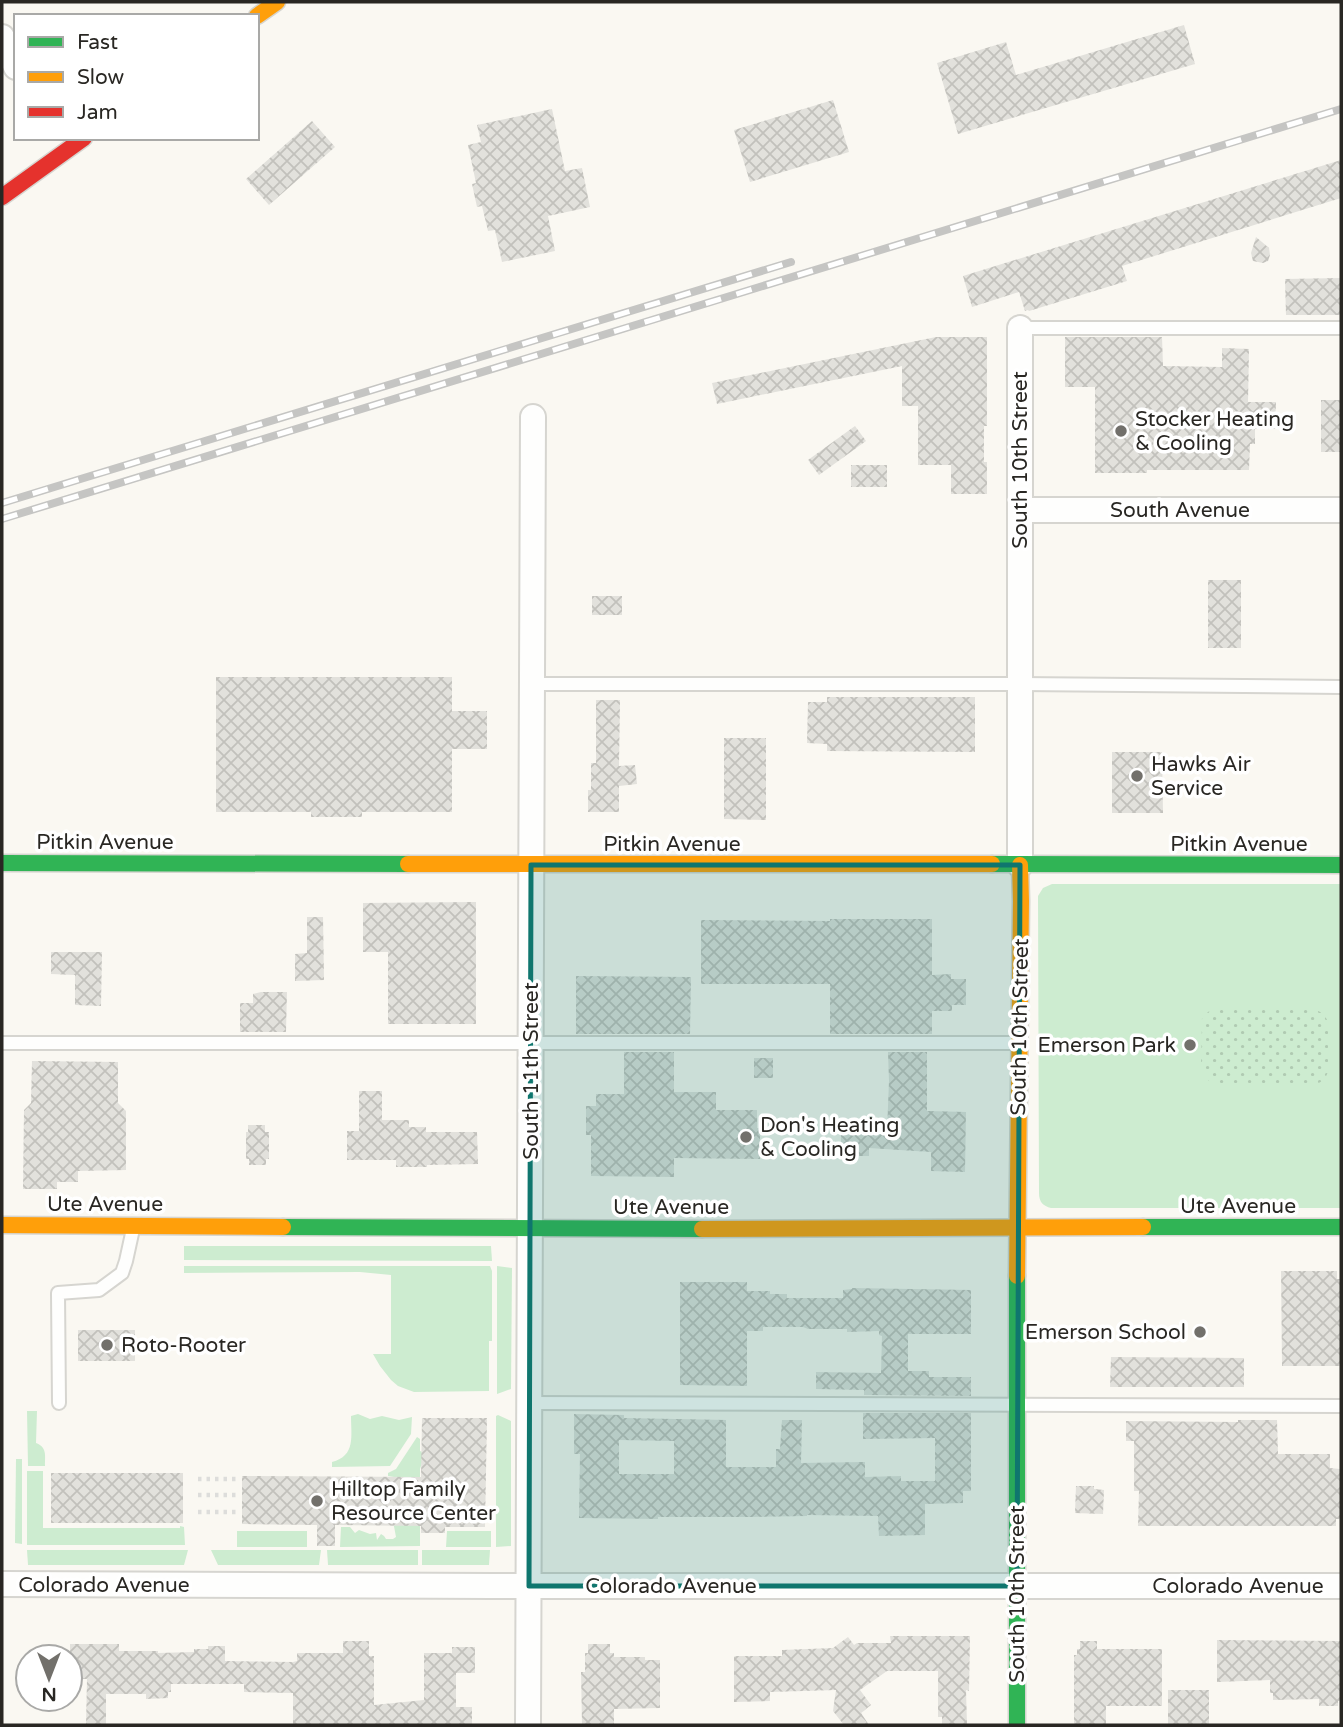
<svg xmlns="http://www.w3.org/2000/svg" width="1343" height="1727" font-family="'Varela Round',sans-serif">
	<defs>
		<pattern id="park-dots" width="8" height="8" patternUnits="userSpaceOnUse" patternTransform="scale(1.75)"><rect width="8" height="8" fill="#cdecd0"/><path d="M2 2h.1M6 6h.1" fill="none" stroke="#b0cab2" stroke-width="1.8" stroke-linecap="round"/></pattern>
		<pattern id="building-cross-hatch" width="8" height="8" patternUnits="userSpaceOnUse" patternTransform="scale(1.75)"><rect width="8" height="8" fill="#e2e1dc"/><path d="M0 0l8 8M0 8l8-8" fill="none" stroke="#c2c1bc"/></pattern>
	</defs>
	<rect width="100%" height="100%" fill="#faf8f2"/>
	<g fill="#cdecd0">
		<path d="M 1052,884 L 1341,884 L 1341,1208 L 1051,1208 C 1043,1206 1039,1202 1039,1193 L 1038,896 L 1043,888 Z"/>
		<polygon points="184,1246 491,1246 492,1261 184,1260"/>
		<polygon points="184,1266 490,1266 492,1271 492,1341 489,1341 489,1391 414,1392 398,1386 391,1380 380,1366 373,1354 391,1354 391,1275 360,1272 184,1273"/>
		<polygon points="497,1266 512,1268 511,1389 497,1394"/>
		<path d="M 27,1411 L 37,1411 L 36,1443 C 47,1447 45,1455 45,1466 L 28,1466 Z"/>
		<path d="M 358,1414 L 370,1419 L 382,1416 L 399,1420 L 412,1417 L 411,1434 L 390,1466 L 332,1467 L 332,1462 C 356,1456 351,1436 351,1416 Z"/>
		<polygon points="498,1415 511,1421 511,1546 496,1547 496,1416"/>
		<polygon points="417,1437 420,1439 420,1451 425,1453 420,1469 420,1546 340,1547 341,1527 350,1527 355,1533 359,1530 370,1534 376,1533 377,1540 381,1534 384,1536 386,1539 393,1539 396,1537 393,1521 394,1477 388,1476 388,1473 396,1469"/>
		<polygon points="16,1459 22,1459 22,1544 15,1543"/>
		<polygon points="27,1471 43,1471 43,1528 180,1528 180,1526 184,1527 185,1545 27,1545"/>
		<rect x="237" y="1531" width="70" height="16"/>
		<polygon points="447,1531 491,1531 491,1547 446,1547"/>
		<polygon points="27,1550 188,1550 184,1565 28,1565"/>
		<polygon points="211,1550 321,1550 319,1565 218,1565"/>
		<polygon points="327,1550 418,1550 418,1565 328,1565"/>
		<polygon points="422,1550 490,1550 489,1565 422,1565"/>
	</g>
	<path fill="url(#park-dots)" d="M 1213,1008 L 1315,1010 C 1322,1012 1325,1015 1328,1022 L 1328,1072 C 1325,1079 1322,1083 1314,1084 L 1216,1085 C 1208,1081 1204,1078 1201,1069 L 1202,1017 Z"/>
	<g fill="url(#building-cross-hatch)" fill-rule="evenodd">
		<polygon points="1184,25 1195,64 958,134 937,63 1006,42 1016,75"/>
		<polygon points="833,100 849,152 750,182 734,130"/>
		<polygon points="552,109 565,171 582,168 590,207 548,216 555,251 502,262 495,230 488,231 482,206 477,207 472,184 476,183 468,145 481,142 477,125"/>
		<polygon points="312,121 335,147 269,205 246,179"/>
		<polygon points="1341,160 1341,198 1122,266 1127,281 1029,311 1028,310 1025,311 1019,292 972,307 963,276"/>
		<polygon points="1256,237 1269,248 1270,255 1268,261 1263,263 1253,261 1251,253"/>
		<polygon points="1341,278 1341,315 1286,315 1285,279"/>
		<polygon points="936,337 987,337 987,426 984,426 984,462 987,462 987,494 951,494 951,465 918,465 918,406 902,406 902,366 717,404 712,383"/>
		<polygon points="1065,337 1162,337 1163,366 1222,367 1222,348 1249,349 1248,402 1276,402 1275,429 1255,429 1255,444 1250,444 1249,470 1147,470 1147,473 1095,473 1095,387 1065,387"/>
		<rect x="1321" y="400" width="20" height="52"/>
		<polygon points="855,426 866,441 819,475 808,460"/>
		<rect x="851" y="465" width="36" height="22"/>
		<rect x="1208" y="580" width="33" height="68"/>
		<rect x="592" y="596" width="30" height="19"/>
		<polygon points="216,677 452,677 452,711 487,711 487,749 452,749 452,812 362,812 362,817 311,817 311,812 216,812"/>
		<polygon points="827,697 975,697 975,752 827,751 827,744 807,743 808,702 827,702"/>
		<polygon points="596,700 620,700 619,766 635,765 637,784 619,786 619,812 588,812 588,790 591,790 591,763 596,763"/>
		<polygon points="724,738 766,738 766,820 724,819"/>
		<polygon points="1112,752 1162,752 1163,813 1112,813"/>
		<polygon points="476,902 476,1024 388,1024 388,952 363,952 363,903"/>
		<polygon points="307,917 323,917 324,980 295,981 295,954 307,953"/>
		<polygon points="830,919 932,919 932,975 951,974 951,979 966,979 966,1005 952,1005 952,1011 932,1011 932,1034 830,1034 830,984 701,984 701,920 830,921"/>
		<polygon points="51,952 102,952 101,1006 75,1005 75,975 51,974"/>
		<polygon points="576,976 691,977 690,1034 576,1034"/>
		<polygon points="261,992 287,992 286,1032 240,1032 240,1003 253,1003 253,994"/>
		<polygon points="624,1052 674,1052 674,1092 716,1092 716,1110 757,1110 757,1128 760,1128 760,1159 674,1158 674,1177 591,1176 591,1135 586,1135 586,1106 596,1106 596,1094 624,1094"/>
		<polygon points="888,1052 927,1052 927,1111 966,1112 965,1172 931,1171 931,1152 869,1148 869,1156 841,1156 841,1132 887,1132 889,1081"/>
		<rect x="754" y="1058" width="19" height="20"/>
		<polygon points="32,1061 118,1062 118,1103 126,1111 126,1170 78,1171 78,1182 57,1182 57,1189 23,1189 24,1110 31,1103"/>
		<polygon points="359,1091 382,1091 382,1120 409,1120 409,1127 426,1127 426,1132 477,1132 478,1164 427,1165 427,1167 396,1167 396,1160 347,1160 347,1131 359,1131"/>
		<polygon points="248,1125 265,1125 265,1132 269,1132 269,1159 266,1159 266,1165 249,1165 249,1159 246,1159 246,1132 248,1132"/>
		<polygon points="1281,1271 1337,1271 1337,1279 1341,1279 1341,1366 1282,1366"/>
		<polygon points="680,1282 747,1282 747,1291 770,1291 770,1294 787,1294 787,1298 843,1298 843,1290 852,1289 852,1288 971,1290 971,1334 908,1334 908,1371 929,1371 929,1377 971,1377 971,1396 864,1395 864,1390 816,1389 816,1372 881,1373 882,1336 879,1335 879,1331 847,1332 847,1329 808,1329 803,1327 763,1327 763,1331 747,1331 747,1386 680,1385"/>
		<rect x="78" y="1330" width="57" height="31"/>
		<polygon points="1111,1357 1244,1358 1244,1387 1110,1387"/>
		<path d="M 863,1413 L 971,1413 L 971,1491 L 963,1491 L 963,1503 L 925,1504 L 925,1535 L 879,1536 L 878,1516 L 807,1515 L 807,1516 L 750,1517 L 658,1517 L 658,1519 L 579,1518 L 580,1454 L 574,1454 L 574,1414 L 624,1415 L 624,1418 L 726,1420 L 726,1467 L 776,1467 L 776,1449 L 780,1449 L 782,1420 L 802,1420 L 801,1463 L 865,1462 L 865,1477 L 901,1476 L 901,1481 L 935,1481 L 935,1438 L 863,1439 ZM 619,1440 L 674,1441 L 674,1474 L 619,1474 Z"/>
		<polygon points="422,1418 487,1418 485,1527 445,1527 445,1533 421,1533 421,1526 335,1525 335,1546 317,1546 317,1525 242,1524 242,1476 421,1477"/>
		<polygon points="1238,1420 1277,1420 1278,1454 1330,1454 1330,1468 1340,1469 1340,1478 1341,1478 1341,1519 1336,1519 1336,1526 1138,1526 1139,1491 1134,1491 1134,1441 1126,1441 1126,1421 1238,1422"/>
		<rect x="51" y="1473" width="132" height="50"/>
		<polygon points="1076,1486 1094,1486 1094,1489 1104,1490 1103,1514 1075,1513"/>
		<polygon points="890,1636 970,1636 969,1691 966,1690 967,1725 942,1725 942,1717 938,1717 938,1671 887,1671 860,1690 871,1705 861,1713 869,1725 844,1725 833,1711 836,1690 770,1692 770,1701 734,1702 734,1657 735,1656 782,1656 782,1650 833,1648 848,1637 854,1645 857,1643 891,1643"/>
		<polygon points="1217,1640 1341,1641 1341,1701 1338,1701 1338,1706 1319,1706 1319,1699 1273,1700 1273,1693 1270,1693 1270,1680 1217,1682"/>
		<polygon points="343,1641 369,1641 369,1656 374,1656 374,1705 424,1700 424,1653 452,1653 452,1647 475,1647 475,1673 456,1673 456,1707 472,1707 472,1725 293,1725 293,1693 244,1692 244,1684 171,1684 171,1692 168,1692 168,1698 146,1699 146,1694 106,1694 106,1725 86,1725 87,1679 70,1679 70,1644 119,1644 119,1651 158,1651 158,1653 194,1652 194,1649 208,1649 208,1646 225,1646 225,1661 293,1662 297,1661 297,1653 343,1653"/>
		<polygon points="1080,1641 1097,1641 1097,1649 1162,1649 1162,1706 1106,1706 1106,1725 1074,1725 1074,1655 1077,1655 1077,1649 1080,1649"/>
		<polygon points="588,1644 610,1644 610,1653 614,1653 614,1657 645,1657 645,1660 660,1660 660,1708 614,1709 614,1725 582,1725 581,1672 585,1672 585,1653 588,1653"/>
		<rect x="1168" y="1690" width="41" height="35"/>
	</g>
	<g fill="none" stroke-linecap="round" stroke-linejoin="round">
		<defs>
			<g id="lane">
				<polyline points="1020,328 1341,328"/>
				<polyline points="532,684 1020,684 1341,687"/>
				<polyline points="2,1043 1016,1043"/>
				<polyline points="59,1403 58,1293 99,1290 122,1273 126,1261 133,1229"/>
				<polyline points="530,1403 1341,1406"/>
			</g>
			<g id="street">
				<polyline points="2,37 16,67"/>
				<polyline points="1020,328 1020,865"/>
				<polyline points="1020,510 1341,510"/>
				<polyline points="2,1584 493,1586 1341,1586"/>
				<polyline points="528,1725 533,417"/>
			</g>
			<g id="fast">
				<polyline points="2,863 408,864"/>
				<polyline points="992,864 1341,865"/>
				<polyline points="283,1227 702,1229"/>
				<polyline points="1143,1227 1341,1227"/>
				<polyline points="1017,1276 1017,1725"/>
			</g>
			<g id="slow">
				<polyline points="257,16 277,2"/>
				<polyline points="408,864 992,864"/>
				<polyline points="2,1225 283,1227"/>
				<polyline points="702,1229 1143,1227"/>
				<polyline points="1017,1276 1021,901 1020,865"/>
			</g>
			<polyline id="jam" points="2,197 84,138"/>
		</defs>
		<use href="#lane" stroke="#d6d5d0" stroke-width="16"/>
		<use href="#street" stroke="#d6d5d0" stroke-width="28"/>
		<use href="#fast" stroke="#d6d5d0" stroke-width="19"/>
		<use href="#slow" stroke="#d6d5d0" stroke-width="19"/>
		<use href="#jam" stroke="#d6d5d0" stroke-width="19"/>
		<g stroke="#dddddb" stroke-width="4.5" stroke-dasharray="3.5 5" stroke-linecap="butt">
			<polyline points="198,1479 237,1479"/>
			<polyline points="198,1495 237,1495"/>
			<polyline points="198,1512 236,1512"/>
		</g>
		<use href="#lane" stroke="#fefefd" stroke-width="12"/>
		<use href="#street" stroke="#fefefd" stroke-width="24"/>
		<use href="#fast" stroke="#30b455" stroke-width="16"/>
		<use href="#slow" stroke="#ff9f0a" stroke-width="16"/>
		<use href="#jam" stroke="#e5322d" stroke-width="16"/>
		<defs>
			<g id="rail">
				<polyline points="2,503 791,262"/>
				<polyline points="2,519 1341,109"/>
			</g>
		</defs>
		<use href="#rail" stroke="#c5c5c3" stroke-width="8"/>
		<use href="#rail" stroke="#fff" stroke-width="5" stroke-dasharray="16" stroke-linecap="butt"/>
	</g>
	<path fill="#0f766e" fill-opacity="0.2" stroke="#0f766e" stroke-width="5" stroke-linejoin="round" d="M 531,865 L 1020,865 L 1017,1586 L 529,1586 Z"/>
	<g fill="#72706b" stroke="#fff" stroke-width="2.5">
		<circle cx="1121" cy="431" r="7"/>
		<circle cx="1137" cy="776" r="7"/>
		<circle cx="1190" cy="1045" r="7"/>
		<circle cx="746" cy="1137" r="7"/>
		<circle cx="1200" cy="1332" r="7"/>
		<circle cx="107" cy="1345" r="7"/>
		<circle cx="317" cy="1501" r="7"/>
	</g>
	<g text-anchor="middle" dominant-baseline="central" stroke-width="7" stroke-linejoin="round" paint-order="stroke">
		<g font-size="21" fill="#292723" stroke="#fff" text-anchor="start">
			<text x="1135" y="419">Stocker Heating<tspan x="1135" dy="24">&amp; Cooling</tspan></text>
			<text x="1151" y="764">Hawks Air<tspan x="1151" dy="24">Service</tspan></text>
			<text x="1176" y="1045" text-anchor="end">Emerson Park</text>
			<text x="760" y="1125">Don's Heating<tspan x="760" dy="24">&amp; Cooling</tspan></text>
			<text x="1186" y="1332" text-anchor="end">Emerson School</text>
			<text x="121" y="1345">Roto-Rooter</text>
			<text x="331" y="1489">Hilltop Family<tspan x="331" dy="24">Resource Center</tspan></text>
		</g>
		<g font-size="21" fill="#292723" stroke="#fff">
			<text transform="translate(1020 460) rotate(-90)">South 10th Street</text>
			<text x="1180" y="510">South Avenue</text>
			<text x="105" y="842">Pitkin Avenue</text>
			<text x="672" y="844">Pitkin Avenue</text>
			<text x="1239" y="844">Pitkin Avenue</text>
			<text transform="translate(1020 1027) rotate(-89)">South 10th Street</text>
			<text transform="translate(531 1071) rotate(-90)">South 11th Street</text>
			<text x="105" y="1204">Ute Avenue</text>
			<text x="1238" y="1206">Ute Avenue</text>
			<text x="671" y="1207">Ute Avenue</text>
			<text x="104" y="1585">Colorado Avenue</text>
			<text x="671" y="1586">Colorado Avenue</text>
			<text x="1238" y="1586">Colorado Avenue</text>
			<text transform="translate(1017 1594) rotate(-90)">South 10th Street</text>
		</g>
	</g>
	<rect width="1343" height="1727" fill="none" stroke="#292723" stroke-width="7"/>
	<rect x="14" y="14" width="245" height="126" fill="#ffffff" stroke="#a9a9a7" stroke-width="2"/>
	<rect x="28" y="37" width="35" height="10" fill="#30b455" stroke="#a9a9a7" stroke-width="2"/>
	<text x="77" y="49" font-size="21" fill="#292723">Fast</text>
	<rect x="28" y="72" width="35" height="10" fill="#ff9f0a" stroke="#a9a9a7" stroke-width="2"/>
	<text x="77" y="84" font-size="21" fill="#292723">Slow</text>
	<rect x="28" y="107" width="35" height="10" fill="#e5322d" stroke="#a9a9a7" stroke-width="2"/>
	<text x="77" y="119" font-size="21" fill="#292723">Jam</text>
	<g transform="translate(49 1678) rotate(180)"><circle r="33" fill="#ffffff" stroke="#a9a9a7" stroke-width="2"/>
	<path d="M0-5L12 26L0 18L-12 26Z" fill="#72706b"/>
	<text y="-10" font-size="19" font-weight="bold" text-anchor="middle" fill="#292723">N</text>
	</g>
</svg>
